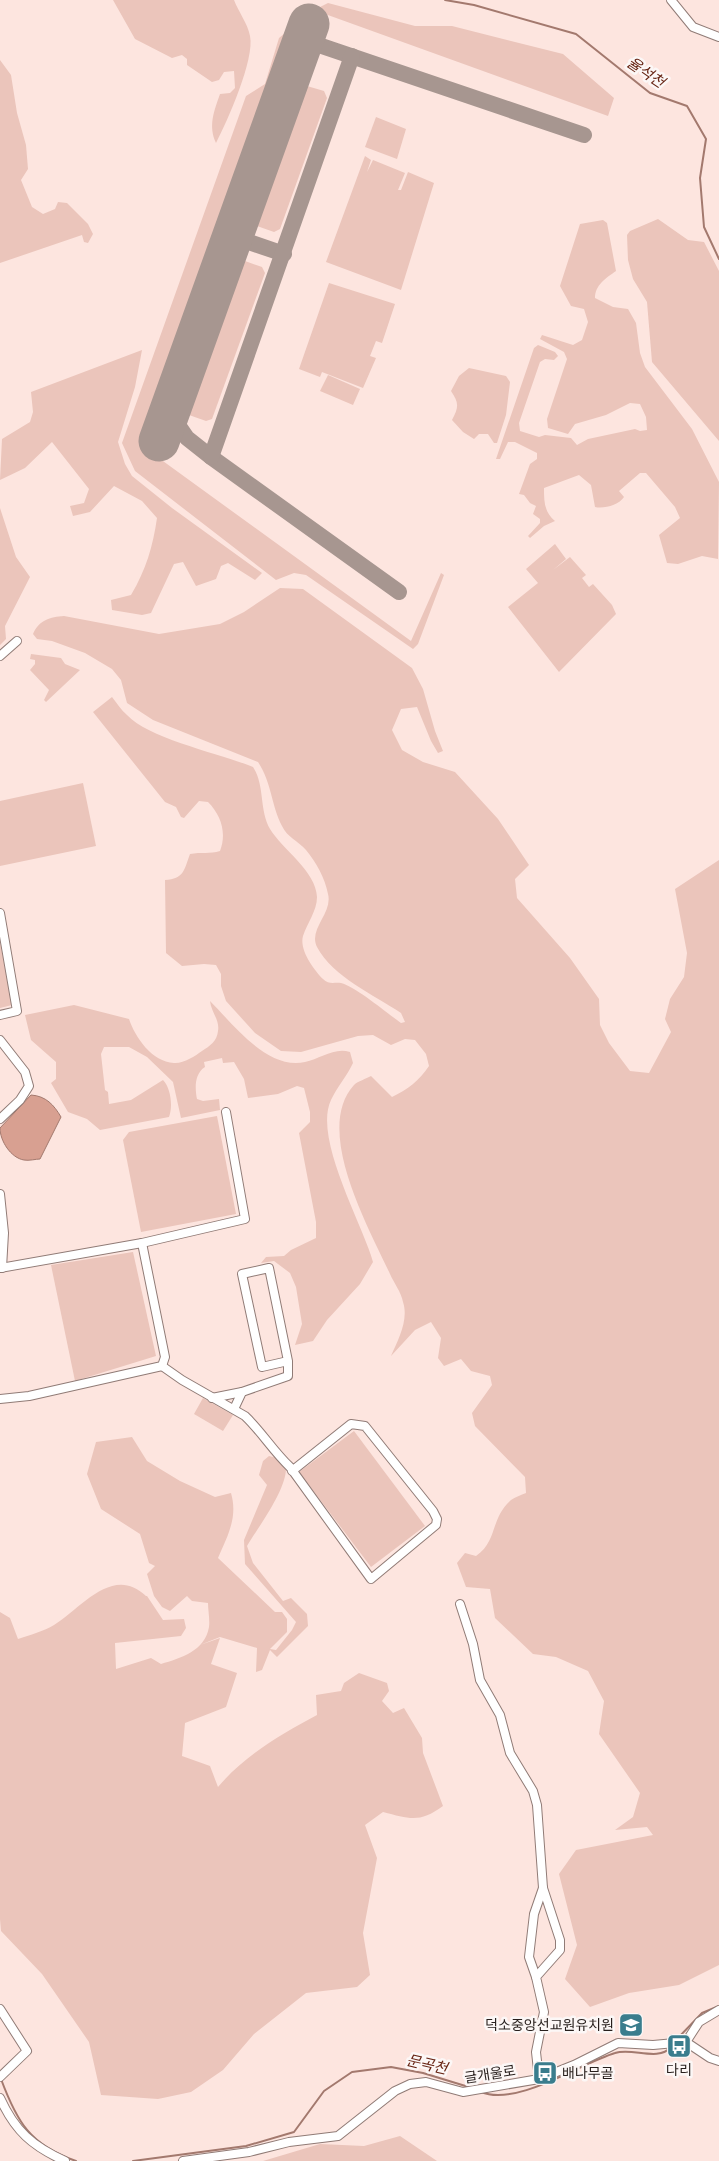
<svg xmlns="http://www.w3.org/2000/svg" width="719" height="2161" font-family="'Asap Condensed','Noto Sans KR',sans-serif">
	<rect width="100%" height="100%" fill="#fde5df"/>
	<g fill="#ebc5bb" fill-rule="evenodd">
		<path d="M 113,0 L 234,0 C 238,11 248,24 250,36 C 255,59 227,122 216,143 C 208,126 214,111 220,94 L 230,93 L 235,88 L 234,71 L 224,72 L 219,80 L 212,82 L 187,65 L 187,59 L 182,55 L 172,58 L 135,39 Z"/>
		<polygon points="328,3 415,26 452,26 563,54 614,98 608,116 314,10 293,29 145,448 411,641 441,573 444,575 418,644 413,649 306,575 294,573 276,580 135,471 122,443 246,96 265,84 279,38 310,12"/>
		<polygon points="0,60 11,75 17,113 26,145 28,169 21,180 32,207 43,214 55,209 58,202 67,203 88,224 93,234 88,243 84,242 82,235 0,263"/>
		<polygon points="307,86 324,91 327,98 280,229 274,232 257,226 255,220 302,89"/>
		<polygon points="376,117 406,129 397,159 365,147"/>
		<polygon points="365,156 371,160 367,172 373,160 405,173 398,190 401,190 408,172 434,183 401,290 326,262"/>
		<polygon points="658,219 688,240 704,242 719,271 719,441 652,362 647,302 633,279 628,260 627,235 630,231"/>
		<path d="M 603,220 L 607,223 L 616,271 C 606,278 595,285 595,298 L 613,307 L 628,309 L 636,323 L 640,353 L 645,367 L 692,429 L 719,482 L 718,559 L 702,556 L 678,564 L 667,563 L 659,535 L 680,518 L 675,507 L 646,473 L 640,473 L 619,491 L 624,497 C 619,505 604,509 595,507 L 591,485 L 579,475 L 544,488 C 544,501 544,512 555,521 L 544,526 L 530,538 L 528,536 L 540,523 L 540,519 L 533,514 L 536,506 L 530,503 L 524,495 L 519,494 L 530,464 L 537,459 L 537,453 L 515,442 L 508,442 L 500,459 L 496,459 L 534,348 L 538,345 L 555,352 L 558,356 L 554,360 L 545,359 L 540,362 L 519,423 L 520,431 L 539,437 L 545,435 L 571,438 L 577,445 L 588,439 L 635,429 L 640,431 L 647,430 L 646,417 L 640,404 L 630,403 L 606,415 L 575,424 L 568,434 L 548,428 L 547,419 L 567,359 L 564,352 L 540,339 L 542,335 L 573,345 L 582,340 L 588,322 L 584,309 L 571,306 L 560,286 L 580,224 Z"/>
		<polygon points="245,261 262,267 265,273 212,419 206,421 189,415 188,408 240,263"/>
		<polygon points="329,283 395,304 382,343 376,341 370,356 376,358 363,388 322,372 320,377 299,369"/>
		<path d="M 142,350 L 135,387 L 118,442 L 125,464 L 132,476 L 172,508 L 262,573 L 255,580 L 228,563 L 221,566 L 216,579 L 196,586 L 183,562 L 174,564 L 151,613 L 142,615 L 112,610 L 111,600 L 131,595 C 146,570 153,546 157,518 L 142,501 L 114,486 L 90,512 L 73,516 L 70,506 L 84,503 L 89,489 L 52,442 L 25,468 L 0,480 L 2,439 L 30,422 L 33,412 L 31,392 Z"/>
		<path d="M 469,368 L 506,376 L 510,382 L 506,415 L 497,443 L 494,443 L 488,434 L 479,434 L 474,439 L 463,432 L 452,420 C 459,407 459,403 451,391 L 459,376 Z"/>
		<polygon points="328,375 360,389 353,405 320,391"/>
		<polygon points="0,508 16,557 30,577 5,626 6,639 0,645"/>
		<polygon points="555,544 566,559 553,570 570,557 586,575 582,578 589,587 593,584 612,605 616,614 559,672 508,607 538,583 526,569"/>
		<path d="M 280,588 L 303,589 L 412,668 L 423,689 L 435,731 L 443,751 L 438,753 L 431,741 L 417,707 L 401,709 L 392,730 L 402,750 L 423,762 L 455,772 L 498,819 L 529,865 L 515,879 L 517,898 L 570,958 L 599,999 L 600,1025 L 609,1043 L 630,1071 L 649,1073 L 671,1032 L 665,1019 L 670,999 L 684,977 L 687,953 L 675,889 L 719,860 L 719,1965 L 679,1985 L 629,1993 L 590,2007 L 565,1979 L 577,1945 L 559,1874 L 576,1850 L 653,1835 L 647,1827 L 615,1830 L 633,1817 L 640,1793 L 599,1734 L 604,1701 L 588,1671 L 556,1657 L 533,1654 L 495,1618 L 490,1589 L 466,1587 L 457,1563 L 465,1553 L 476,1556 C 498,1541 490,1518 511,1500 C 515,1497 521,1495 526,1493 L 525,1477 L 475,1426 L 472,1413 L 492,1385 L 490,1376 L 471,1371 L 461,1359 L 444,1366 L 438,1358 L 441,1338 L 431,1322 L 415,1330 L 391,1356 C 398,1340 409,1320 403,1302 C 401,1292 394,1283 390,1274 C 369,1228 313,1130 354,1085 C 358,1081 366,1079 371,1076 L 392,1097 C 408,1089 419,1081 429,1066 L 426,1054 L 415,1040 L 405,1039 L 391,1045 L 373,1035 L 358,1036 L 301,1052 L 281,1051 L 255,1033 L 226,1001 L 221,986 L 221,974 L 216,965 L 204,964 L 182,966 L 166,953 L 165,880 C 184,879 184,870 190,854 C 201,852 210,854 220,851 C 227,833 221,815 208,802 L 199,801 L 184,818 L 181,817 L 176,807 L 165,802 L 93,712 L 112,697 C 117,703 121,710 127,715 C 149,739 222,754 253,767 C 265,785 259,810 270,829 C 282,849 316,871 317,897 C 317,911 307,923 303,936 C 299,950 314,970 323,979 C 329,985 334,982 341,983 C 356,987 387,1013 401,1023 L 405,1022 L 401,1013 C 374,995 333,977 317,947 C 308,929 333,913 328,894 C 325,878 316,862 306,850 C 298,841 287,837 282,826 C 271,805 272,783 258,762 L 153,720 L 127,703 L 121,680 L 112,669 L 85,653 L 52,641 L 37,639 L 33,634 C 39,620 50,617 64,616 L 159,634 L 220,624 L 244,612 Z"/>
		<polygon points="31,654 61,658 65,664 80,670 46,702 44,700 49,690 30,670 35,664 35,660 30,659"/>
		<polygon points="83,783 96,846 0,866 0,801"/>
		<polygon points="0,942 12,1005 0,1008"/>
		<path d="M 210,1001 C 234,1025 267,1070 305,1062 C 320,1059 334,1047 350,1052 L 353,1063 C 347,1076 337,1087 331,1100 C 313,1138 362,1223 373,1262 L 360,1284 L 327,1320 L 313,1341 L 295,1345 L 302,1324 L 296,1287 L 290,1273 L 274,1261 L 261,1263 L 266,1257 L 284,1256 L 291,1250 L 316,1238 L 316,1222 L 299,1133 L 310,1122 L 310,1112 L 304,1088 L 297,1086 L 278,1094 L 248,1098 L 244,1079 L 234,1062 L 223,1063 L 222,1058 L 204,1062 L 205,1067 C 194,1074 195,1089 197,1099 L 203,1101 L 219,1099 L 220,1110 L 181,1118 L 173,1082 L 147,1057 L 129,1047 L 104,1047 L 101,1054 L 105,1090 L 108,1092 L 109,1104 L 131,1100 L 163,1080 C 171,1088 173,1107 169,1117 L 100,1130 L 87,1119 L 68,1112 L 51,1083 L 56,1079 L 56,1062 L 31,1040 L 25,1015 L 74,1005 L 129,1019 C 135,1037 152,1062 174,1063 C 183,1064 195,1056 202,1051 C 210,1046 217,1041 218,1031 C 220,1020 211,1012 210,1001 Z"/>
		<polygon points="217,1116 236,1214 141,1232 123,1140 129,1132"/>
		<polygon points="133,1252 156,1356 75,1381 51,1265"/>
		<polygon points="203,1398 233,1415 223,1431 194,1414"/>
		<polygon points="354,1431 425,1526 371,1567 299,1472"/>
		<path d="M 132,1437 L 147,1461 L 180,1481 L 215,1497 L 231,1493 C 238,1517 228,1535 218,1558 L 275,1612 L 282,1612 L 287,1619 L 287,1632 L 270,1649 L 276,1650 L 292,1630 L 296,1622 L 245,1564 L 244,1540 L 267,1485 L 259,1475 L 263,1461 L 269,1456 L 277,1458 L 286,1467 C 287,1489 259,1526 247,1546 L 253,1563 L 283,1601 L 291,1598 L 307,1614 L 308,1626 L 277,1657 L 270,1650 L 262,1670 L 256,1672 L 257,1648 L 220,1637 L 200,1645 L 220,1638 L 211,1664 L 237,1673 L 226,1707 L 185,1723 L 182,1756 L 210,1766 L 218,1787 C 245,1755 280,1735 317,1715 L 316,1695 L 341,1691 L 344,1683 L 359,1673 L 387,1683 L 389,1691 L 382,1701 L 393,1713 L 404,1708 L 422,1738 L 423,1753 L 443,1806 C 420,1823 410,1819 383,1812 L 365,1825 L 377,1858 L 363,1933 L 370,1975 L 357,1987 L 306,1993 L 254,2034 L 223,2070 L 191,2092 L 158,2099 L 101,2095 L 89,2042 L 42,1974 L 1,1931 L 0,1919 L 0,1612 L 10,1618 L 18,1639 C 30,1635 44,1631 54,1625 C 81,1608 113,1564 146,1596 L 154,1596 L 147,1574 L 155,1566 L 149,1563 L 140,1534 L 101,1509 L 87,1474 L 96,1442 ZM 147,1596 L 154,1596 L 162,1607 L 170,1611 L 187,1596 L 192,1601 L 208,1603 C 208,1610 210,1620 209,1627 C 205,1651 181,1658 161,1664 L 151,1658 L 116,1669 L 115,1643 L 181,1636 L 186,1628 L 184,1619 L 163,1620 Z"/>
		<polygon points="400,2136 437,2161 263,2161 320,2144 364,2146"/>
	</g>
	<path fill="#d8a091" stroke="#a3796e" d="M 31,1095 C 46,1096 54,1105 61,1117 L 40,1159 C 36,1159 29,1161 24,1160 C 11,1158 0,1141 0,1128 Z"/>
	<g fill="none" stroke-linecap="round" stroke-linejoin="round">
		<g stroke="#a3796e" stroke-width="2">
			<polyline points="445,0 474,5 576,34 650,93 687,106 706,139 700,178 704,227 719,259"/>
			<polyline points="677,2039 702,2013 719,2006"/>
			<path d="M 1,2079 C 17,2122 30,2145 76,2161"/>
			<path d="M 481,2092 C 517,2107 581,2063 615,2053 C 632,2047 658,2062 671,2047"/>
			<polyline points="133,2161 246,2146 294,2132 324,2091 352,2072 391,2067 423,2073 472,2088"/>
		</g>
		<g stroke="#a79690" stroke-width="16">
			<polyline points="304,40 584,135"/>
			<polyline points="234,237 284,254"/>
			<polyline points="169,412 187,438 211,457 399,592"/>
			<polyline points="211,457 352,56"/>
		</g>
		<polyline stroke="#a79690" stroke-width="41" points="159,441 309,24"/>
		<defs>
			<g id="minor">
				<polyline points="671,0 693,27 719,37"/>
				<polyline points="0,656 17,641"/>
				<polyline points="0,913 17,1011 0,1015"/>
				<polyline points="0,1040 25,1072 29,1086 20,1100 0,1119"/>
				<polyline points="0,1194 4,1233 2,1268"/>
				<polyline points="0,1268 142,1243 245,1219 226,1112"/>
				<path d="M 162,1366 L 182,1380 L 245,1416 C 261,1431 273,1451 290,1467 L 371,1579 L 436,1525 L 437,1519 L 433,1511 L 365,1426 L 351,1424 L 292,1471"/>
				<polyline points="212,1398 242,1392"/>
				<polyline points="0,1399 29,1396 162,1366 165,1357 142,1243"/>
				<polyline points="234,1409 242,1392 288,1376 288,1361 269,1268 242,1274 262,1367 288,1361"/>
				<polyline points="460,1604 473,1644 480,1680 500,1715 510,1753 533,1791 537,1805 543,1888 560,1940 560,1950 536,1977 544,2012 536,2052 539,2079"/>
				<polyline points="536,1977 529,1957 534,1914 543,1888"/>
				<polyline points="0,2009 27,2051 0,2077"/>
				<polyline points="686,2042 699,2022 719,2010"/>
				<path d="M 0,2098 C 15,2131 32,2146 65,2161"/>
				<polyline points="183,2161 249,2152 289,2142 338,2136 395,2091 410,2084 426,2082 463,2092 539,2079 574,2065 618,2043 653,2045 686,2042 710,2058 719,2061"/>
			</g>
		</defs>
		<use href="#minor" stroke="#907b76" stroke-width="10"/>
		<use href="#minor" stroke="#fff" stroke-width="8"/>
	</g>
	<defs>
		<symbol id="school-square" viewBox="-11 -11 22 22"><rect x="-9" y="-9" width="18" height="18" rx="4" fill="#3a7d8d" stroke="#fcf7f6"/><path d="M0-5L7-2L0 1L-7-2ZM-4 1L0 2.5L4 1V4Q0 6-4 4Z" fill="#fff"/></symbol>
		<symbol id="bus-square" viewBox="-11 -11 22 22"><rect x="-9" y="-9" width="18" height="18" rx="4" fill="#3a7d8d" stroke="#fcf7f6"/><path d="M-5-6H5V4H4V6H2V4H-2V6H-4V4H-5ZM-3.5-4V0h7V-4ZM-3.5 1.2v1.5H-2V1.2ZM2 1.2v1.5H3.5V1.2Z" fill="#fff"/></symbol>
	</defs>
	<g fill-rule="evenodd">
		<use href="#school-square" x="617" y="2011" width="28" height="28"/>
		<use href="#bus-square" x="665" y="2032" width="28" height="28"/>
		<use href="#bus-square" x="531" y="2059" width="28" height="28"/>
	</g>
	<g text-anchor="middle" dominant-baseline="central" stroke-width="5" stroke-linejoin="round" paint-order="stroke">
		<g font-size="14" fill="#271f1c" stroke="#fcf7f6" text-anchor="end">
			<text x="614" y="2025">덕소중앙선교원유치원</text>
			<text x="679" y="2070" text-anchor="middle">다리</text>
			<text x="562" y="2073" text-anchor="start">배나무골</text>
		</g>
		<g font-size="14" fill="#271f1c" stroke="#fcf7f6">
			<text transform="translate(490 2074) rotate(-9)">글개울로</text>
		</g>
		<g font-size="15" font-style="italic" fill="#672413" stroke="#fcf7f6">
			<text transform="translate(646 72) rotate(34)">율석천</text>
			<text transform="translate(427 2064) rotate(13)">문곡천</text>
		</g>
	</g>
</svg>
